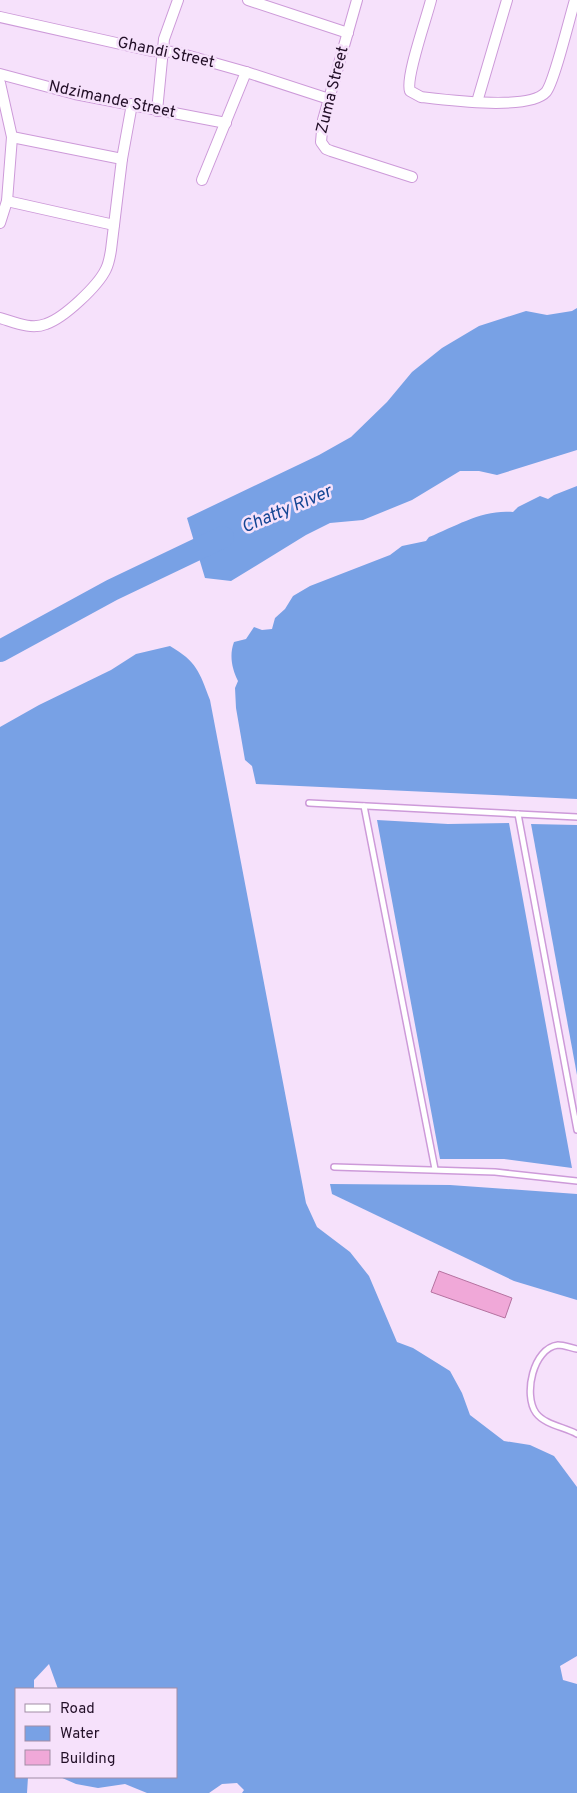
<svg xmlns="http://www.w3.org/2000/svg" width="577" height="1793" font-family="Overpass,sans-serif">
	<rect width="100%" height="100%" fill="#f6e1fb"/>
	<g fill="#78a1e5">
		<polygon points="577,308 577,450 497,475 479,471 460,471 412,500 363,520 330,523 306,535 231,581 205,578 187,518 319,455 351,437 387,402 412,372 442,348 479,326 526,311 547,315 572,311"/>
		<path d="M 577,486 L 577,799 L 256,784 L 252,766 L 245,760 L 236,708 L 235,688 L 238,681 C 232,669 229,655 234,642 L 246,639 L 254,627 L 262,630 L 272,629 L 275,618 L 285,609 L 293,596 L 310,586 L 390,555 L 402,546 L 426,541 L 429,537 C 456,526 483,509 513,512 L 518,507 L 540,496 L 548,499 L 554,495 Z"/>
		<path d="M 170,646 C 197,662 199,671 210,700 L 306,1203 L 317,1227 L 350,1252 L 369,1276 L 397,1342 L 413,1348 L 450,1371 L 462,1393 L 470,1415 L 504,1441 L 530,1445 L 554,1456 L 577,1487 L 577,1656 L 560,1666 L 563,1680 L 577,1684 L 577,1793 L 242,1793 L 244,1790 L 237,1783 L 222,1784 L 209,1793 L 147,1793 L 125,1784 L 98,1788 L 76,1784 L 60,1777 L 176,1777 L 176,1689 L 58,1689 L 49,1664 L 34,1680 L 34,1689 L 16,1689 L 16,1777 L 28,1777 L 27,1793 L 0,1793 L 0,727 L 39,705 L 111,670 L 136,654 Z"/>
		<polygon points="377,820 448,824 509,823 572,1168 504,1159 440,1159"/>
		<polygon points="531,824 577,825 577,1075"/>
		<polygon points="330,1184 450,1185 577,1194 577,1300 514,1281 332,1194"/>
	</g>
	<g fill="none" stroke-linecap="round" stroke-linejoin="round">
		<polyline stroke="#78a1e5" stroke-width="22" points="0,651 112,590 223,537"/>
	</g>
	<polygon fill="#f0a8d8" stroke="#b572a0" points="439,1271 512,1298 505,1318 431,1292"/>
	<g fill="none" stroke-linecap="round" stroke-linejoin="round">
		<defs>
			<g id="service">
				<polyline points="309,803 577,817"/>
				<polyline points="364,806 435,1169"/>
				<polyline points="518,814 577,1130"/>
				<polyline points="334,1167 495,1172 577,1181"/>
				<path d="M 577,1349 C 571,1348 564,1345 558,1345 C 533,1348 523,1395 536,1413 C 545,1425 565,1427 577,1434"/>
			</g>
			<g id="minor">
				<polyline points="248,0 348,33"/>
				<polyline points="357,0 323,120 321,142 326,149 331,151 412,177"/>
				<path d="M 431,0 C 427,17 405,78 410,91 L 421,97 C 446,100 529,111 546,92 C 554,83 570,16 575,0"/>
				<polyline points="0,17 152,51 175,52 246,72 329,99"/>
				<polyline points="0,74 75,94 226,123"/>
				<polyline points="0,83 12,137 7,201 0,223"/>
				<polyline points="477,102 507,0"/>
				<polyline points="157,111 164,39 178,0"/>
				<polyline points="12,137 122,159"/>
				<polyline points="202,180 246,72"/>
				<polyline points="7,201 114,225"/>
				<path d="M 0,318 C 14,322 31,330 46,324 C 64,318 98,286 106,269 C 109,263 110,256 111,250 L 122,159 L 132,104"/>
			</g>
		</defs>
		<use href="#service" stroke="#cd9ad9" stroke-width="8"/>
		<use href="#minor" stroke="#cd9ad9" stroke-width="12"/>
		<use href="#service" stroke="#fff" stroke-width="5"/>
		<use href="#minor" stroke="#fff" stroke-width="10"/>
	</g>
	<g text-anchor="middle" dominant-baseline="central" stroke-width="5" stroke-linejoin="round" paint-order="stroke">
		<g font-size="16" fill="#220f27" stroke="#f6e1fb">
			<text transform="translate(166 53) rotate(12)">Ghandi Street</text>
			<text transform="translate(333 90) rotate(-76)">Zuma Street</text>
			<text transform="translate(112 100) rotate(12)">Ndzimande Street</text>
		</g>
		<g font-size="18" font-style="italic" fill="#154694" stroke="#f6e1fb">
			<text transform="translate(287 510) rotate(-23)">Chatty River</text>
		</g>
	</g>
	<rect x="15" y="1688" width="162" height="90" fill="#f6e1fb" stroke="#a18da6"/>
	<rect x="25" y="1704" width="25" height="8" fill="#ffffff" stroke="#a18da6"/>
	<text x="60" y="1713" font-size="15" fill="#220f27">Road</text>
	<rect x="25" y="1726" width="25" height="15" fill="#78a1e5" stroke="#a18da6"/>
	<text x="60" y="1738" font-size="15" fill="#220f27">Water</text>
	<rect x="25" y="1750" width="25" height="15" fill="#f0a8d8" stroke="#a18da6"/>
	<text x="60" y="1763" font-size="15" fill="#220f27">Building</text>
</svg>
